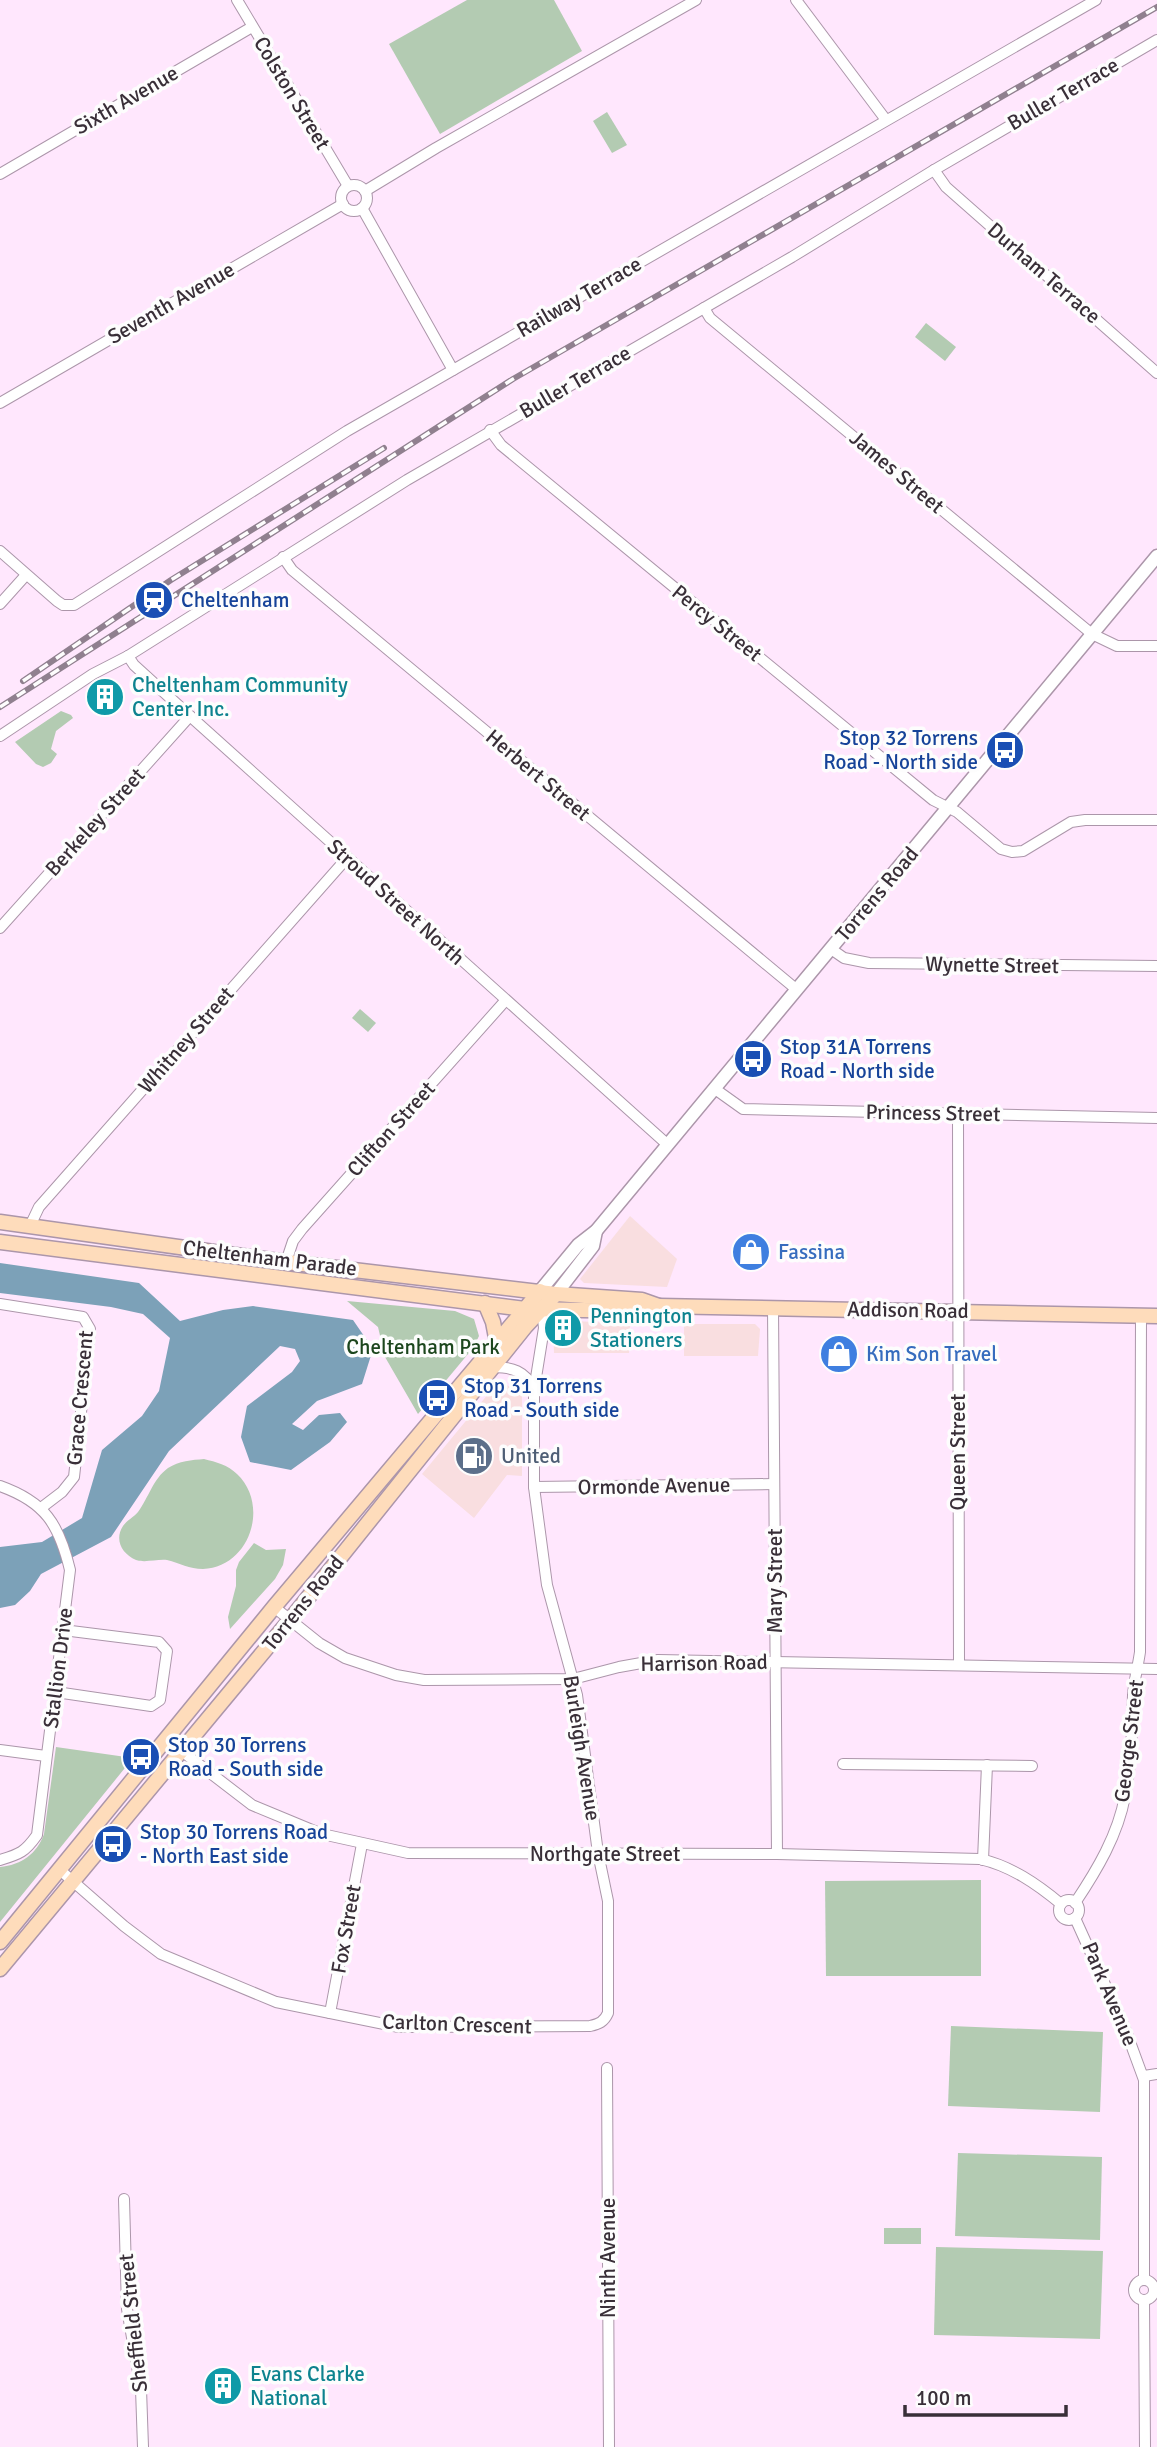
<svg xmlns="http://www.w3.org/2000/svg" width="1157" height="2447" font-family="Signika,sans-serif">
	<rect width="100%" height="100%" fill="#ffe7fd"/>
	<g fill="#f9dee0">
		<polygon points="630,1216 677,1259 667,1287 584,1283 580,1279"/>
		<polygon points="557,1320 630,1324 629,1353 554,1353 553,1322"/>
		<polygon points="684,1324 755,1324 760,1329 758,1356 684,1356"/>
		<polygon points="498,1382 503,1382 522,1396 522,1476 507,1475 474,1518 422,1474"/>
	</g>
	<g fill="#b3cbb2">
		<polygon points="467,0 554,0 582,51 440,134 389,44"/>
		<polygon points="607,112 627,145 612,153 593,121"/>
		<polygon points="926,323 956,347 945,361 915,337"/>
		<polygon points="61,711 71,715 73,718 56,731 51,749 57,754 51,763 43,767 36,764 15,742"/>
		<polygon points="360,1009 376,1023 368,1032 352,1018"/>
		<polygon points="347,1301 455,1311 474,1319 479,1336 473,1348 418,1414 385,1357 378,1327"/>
		<path d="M 204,1459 C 216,1462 228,1465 237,1474 C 270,1505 250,1567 203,1569 C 189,1569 180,1563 167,1560 C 157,1559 145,1563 136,1560 C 122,1554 114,1540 123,1526 C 127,1520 134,1517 138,1512 C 149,1497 153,1479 168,1468 C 179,1461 192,1460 204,1459 Z"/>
		<polygon points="254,1543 266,1550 286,1549 283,1565 275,1579 230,1629 228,1617 236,1586 236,1570 239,1562"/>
		<path d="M 56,1747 L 133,1758 L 0,1922 L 0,1867 C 21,1865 37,1854 44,1834 Z"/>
		<polygon points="981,1880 981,1976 826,1976 825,1881"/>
		<polygon points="951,2026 1103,2032 1100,2112 948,2106"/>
		<polygon points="958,2153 1102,2157 1100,2240 955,2236"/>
		<rect x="884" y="2228" width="37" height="16"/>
		<polygon points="936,2247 1103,2251 1100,2339 934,2335"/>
	</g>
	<polygon fill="#7ca1b8" points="0,1263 139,1283 180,1321 223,1310 253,1306 353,1320 373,1349 362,1384 317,1401 292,1424 303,1430 319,1415 340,1413 347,1422 330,1442 291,1470 250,1462 241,1437 247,1406 292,1372 300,1361 295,1349 280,1346 169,1451 111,1537 41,1574 30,1591 15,1605 0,1608 0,1547 42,1542 82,1518 102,1450 142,1416 159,1391 170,1338 143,1314 111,1307 0,1293"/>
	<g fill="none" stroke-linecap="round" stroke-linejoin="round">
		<defs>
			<g id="minor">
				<polyline points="237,0 348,186"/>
				<polyline points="796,0 886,120"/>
				<polyline points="934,170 946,187 1157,373"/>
				<polyline points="0,174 252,27"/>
				<circle cx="354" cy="198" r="13"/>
				<polyline points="365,191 436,148 696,0"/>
				<polyline points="362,208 453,370"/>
				<polyline points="704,308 710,318 1092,634 1117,646 1157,646"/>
				<polyline points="0,403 343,204"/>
				<polyline points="490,430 501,445 933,800 957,812 1001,849 1012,852 1023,851 1071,822 1085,820 1157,820"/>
				<polyline points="0,551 57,601 63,605 74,605 347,431 1096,0"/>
				<polyline points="283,557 292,570 796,989"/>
				<polyline points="0,604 26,575"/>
				<polyline points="128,656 134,665 190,716 668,1145"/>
				<polyline points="0,736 93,674 128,656 407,480 792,257 934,170 1157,40"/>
				<polyline points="0,928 190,716"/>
				<polyline points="831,949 844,958 869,963 1157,966"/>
				<polyline points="715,1089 743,1109 1157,1118"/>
				<polyline points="958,1113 959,1665"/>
				<polyline points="30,1226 39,1207 347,858"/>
				<polyline points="286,1262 293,1241 302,1229 505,1001"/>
				<polyline points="0,1304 83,1317 90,1329 74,1477 62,1492 41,1508"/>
				<polyline points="773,1307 777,1854"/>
				<path d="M 493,1367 C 512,1367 525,1371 534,1389"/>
				<path d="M 0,1486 C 45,1502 59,1524 70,1570 L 37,1835 C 25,1852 20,1854 0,1860"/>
				<polyline points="534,1487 774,1484"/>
				<polyline points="274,1607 319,1643 345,1658 396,1675 424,1680 573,1679 619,1667 658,1660 1157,1669"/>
				<polyline points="56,1692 151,1706 160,1700 167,1651 159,1642 63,1630"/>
				<path d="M 166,1739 L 252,1805 L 322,1834 L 408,1853 L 777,1854 L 980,1859 C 1011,1866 1037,1884 1061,1904"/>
				<polyline points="0,1750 46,1756"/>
				<polyline points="843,1764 1032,1766"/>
				<polyline points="983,1860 987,1765"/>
				<path d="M 60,1870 L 124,1926 L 161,1954 L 276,2002 L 399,2027 L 590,2026 C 599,2024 604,2022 608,2013 L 608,1901 L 598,1853 L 577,1695 L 547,1585 L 534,1487 L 534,1390 L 544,1328 L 542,1309"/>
				<circle cx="1069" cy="1910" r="10"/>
				<path d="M 1075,1903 C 1097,1870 1118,1835 1125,1796 C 1132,1762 1132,1729 1133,1695 C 1134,1681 1138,1666 1140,1652 L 1141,1316"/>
				<polyline points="1075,1918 1126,2031 1144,2080 1144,2280"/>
				<polyline points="330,2013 362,1844"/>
				<polyline points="607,2068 609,2447"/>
				<polyline points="1144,2076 1157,2074"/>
				<polyline points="124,2199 127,2309 141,2389 143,2447"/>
				<circle cx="1144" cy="2290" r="10"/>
				<polyline points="1144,2301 1145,2447"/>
			</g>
			<g id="tertiary">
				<polyline points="540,1291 578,1245 596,1231 1157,556"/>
				<polyline points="556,1294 593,1246 596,1231"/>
			</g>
			<g id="secondary">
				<polyline points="0,1222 286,1262 556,1294 642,1300 659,1306"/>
				<polyline points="0,1242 525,1309 641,1311 659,1306 1157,1316"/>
				<polyline points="485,1303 493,1322 497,1343"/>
				<polyline points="0,1942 274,1607 540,1291"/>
				<polyline points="0,1969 290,1620 525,1327 556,1294"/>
			</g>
		</defs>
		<use href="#minor" stroke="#ac96aa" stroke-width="12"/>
		<use href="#tertiary" stroke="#ac96aa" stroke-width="15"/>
		<use href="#secondary" stroke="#ac96aa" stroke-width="17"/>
		<use href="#minor" stroke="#fff" stroke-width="10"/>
		<use href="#tertiary" stroke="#fff" stroke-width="12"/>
		<use href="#secondary" stroke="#fedcbb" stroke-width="14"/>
		<defs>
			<g id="rail">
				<polyline points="23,681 171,580 384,448"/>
				<polyline points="0,707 513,379 1157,7"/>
			</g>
		</defs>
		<use href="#rail" stroke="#90808f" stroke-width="6"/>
		<use href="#rail" stroke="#fdfdfd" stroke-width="3.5" stroke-dasharray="10" stroke-linecap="butt"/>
	</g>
	<defs>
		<symbol id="station-disc" viewBox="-11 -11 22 22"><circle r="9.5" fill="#1a4fb4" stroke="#fdfdfd"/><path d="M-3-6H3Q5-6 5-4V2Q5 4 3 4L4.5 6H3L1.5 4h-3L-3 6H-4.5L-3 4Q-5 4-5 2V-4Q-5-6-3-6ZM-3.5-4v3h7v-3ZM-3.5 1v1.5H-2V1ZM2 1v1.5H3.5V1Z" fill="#fff"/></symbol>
		<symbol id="building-disc" viewBox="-11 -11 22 22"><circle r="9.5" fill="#0f9aa8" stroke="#fdfdfd"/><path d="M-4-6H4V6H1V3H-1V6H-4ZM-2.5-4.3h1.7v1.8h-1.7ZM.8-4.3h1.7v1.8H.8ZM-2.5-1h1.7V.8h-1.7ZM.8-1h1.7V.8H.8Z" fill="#fff"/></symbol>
		<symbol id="bus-disc" viewBox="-11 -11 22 22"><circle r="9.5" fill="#1a4fb4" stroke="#fdfdfd"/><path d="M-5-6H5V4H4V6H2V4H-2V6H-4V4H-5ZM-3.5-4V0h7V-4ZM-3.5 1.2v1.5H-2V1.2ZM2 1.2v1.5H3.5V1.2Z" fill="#fff"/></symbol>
		<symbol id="shop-disc" viewBox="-11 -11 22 22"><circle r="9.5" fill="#3f7fe0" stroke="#fdfdfd"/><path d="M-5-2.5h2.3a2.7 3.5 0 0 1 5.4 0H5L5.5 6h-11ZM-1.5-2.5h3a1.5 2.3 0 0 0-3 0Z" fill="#fff"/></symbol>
		<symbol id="fuel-disc" viewBox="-11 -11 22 22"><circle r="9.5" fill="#5c6f8a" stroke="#fdfdfd"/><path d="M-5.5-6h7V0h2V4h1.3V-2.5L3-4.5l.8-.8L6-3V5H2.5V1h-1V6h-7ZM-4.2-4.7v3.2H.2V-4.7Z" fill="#fff"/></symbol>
	</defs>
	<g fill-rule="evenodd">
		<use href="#station-disc" x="132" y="578" width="44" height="44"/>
		<use href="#building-disc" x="83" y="675" width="44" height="44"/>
		<use href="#bus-disc" x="983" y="728" width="44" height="44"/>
		<use href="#bus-disc" x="731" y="1037" width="44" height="44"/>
		<use href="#shop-disc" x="729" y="1230" width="44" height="44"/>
		<use href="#building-disc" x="541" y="1306" width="44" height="44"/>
		<use href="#shop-disc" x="817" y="1332" width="44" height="44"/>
		<use href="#bus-disc" x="415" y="1376" width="44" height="44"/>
		<use href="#fuel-disc" x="452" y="1434" width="44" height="44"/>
		<use href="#bus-disc" x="119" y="1735" width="44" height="44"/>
		<use href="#bus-disc" x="91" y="1822" width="44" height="44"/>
		<use href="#building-disc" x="201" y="2364" width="44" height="44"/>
	</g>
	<g text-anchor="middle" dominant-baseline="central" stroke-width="7" stroke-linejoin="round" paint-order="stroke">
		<g font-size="21" fill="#392f38" stroke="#fdfdfd">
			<text transform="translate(292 93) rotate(59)">Colston Street</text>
			<text transform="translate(1063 94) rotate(-30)">Buller Terrace</text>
			<text transform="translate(126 100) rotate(-30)">Sixth Avenue</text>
			<text transform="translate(1044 273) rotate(41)">Durham Terrace</text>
			<text transform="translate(579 297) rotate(-30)">Railway Terrace</text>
			<text transform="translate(171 303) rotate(-30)">Seventh Avenue</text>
			<text transform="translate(575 382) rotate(-30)">Buller Terrace</text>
			<text transform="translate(897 472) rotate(40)">James Street</text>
			<text transform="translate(717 623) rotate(39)">Percy Street</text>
			<text transform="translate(538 775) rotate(40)">Herbert Street</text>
			<text transform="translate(95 822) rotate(-48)">Berkeley Street</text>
			<text transform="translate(877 894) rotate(-50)">Torrens Road</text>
			<text transform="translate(396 902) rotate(42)">Stroud Street North</text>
			<text transform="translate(992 965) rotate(1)">Wynette Street</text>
			<text transform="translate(186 1040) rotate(-49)">Whitney Street</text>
			<text transform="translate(933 1113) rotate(1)">Princess Street</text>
			<text transform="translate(391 1129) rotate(-48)">Clifton Street</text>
			<text transform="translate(270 1258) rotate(7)">Cheltenham Parade</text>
			<text transform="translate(908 1310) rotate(1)">Addison Road</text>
			<text transform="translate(80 1398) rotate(-85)">Grace Crescent</text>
			<text transform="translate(958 1452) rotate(-90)">Queen Street</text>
			<text transform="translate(654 1486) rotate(-1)">Ormonde Avenue</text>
			<text transform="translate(775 1581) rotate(-90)">Mary Street</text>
			<text transform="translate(303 1603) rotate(-51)">Torrens Road</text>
			<text transform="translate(704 1663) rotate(-1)">Harrison Road</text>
			<text transform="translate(58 1668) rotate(-83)">Stallion Drive</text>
			<text transform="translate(1129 1741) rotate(-83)">George Street</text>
			<text transform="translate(582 1748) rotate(81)">Burleigh Avenue</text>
			<text x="605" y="1854">Northgate Street</text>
			<text transform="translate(346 1929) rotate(-80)">Fox Street</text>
			<text transform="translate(1110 1994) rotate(67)">Park Avenue</text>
			<text transform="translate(457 2024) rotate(2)">Carlton Crescent</text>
			<text transform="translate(608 2258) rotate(-90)">Ninth Avenue</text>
			<text transform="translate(133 2323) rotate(-96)">Sheffield Street</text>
		</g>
		<g font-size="21" fill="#164399" stroke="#fdfdfd" text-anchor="start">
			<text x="181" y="600">Cheltenham</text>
			<text x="978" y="738" text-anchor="end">Stop 32 Torrens<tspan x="978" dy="24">Road - North side</tspan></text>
			<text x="780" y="1047">Stop 31A Torrens<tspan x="780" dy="24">Road - North side</tspan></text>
			<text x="464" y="1386">Stop 31 Torrens<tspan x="464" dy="24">Road - South side</tspan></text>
			<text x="168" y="1745">Stop 30 Torrens<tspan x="168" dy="24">Road - South side</tspan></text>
			<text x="140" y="1832">Stop 30 Torrens Road<tspan x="140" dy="24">- North East side</tspan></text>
		</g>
		<g font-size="21" fill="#0d838f" stroke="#fdfdfd" text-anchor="start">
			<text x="132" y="685">Cheltenham Community<tspan x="132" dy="24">Center Inc.</tspan></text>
			<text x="590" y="1316">Pennington<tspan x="590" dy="24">Stationers</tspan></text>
			<text x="250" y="2374">Evans Clarke<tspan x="250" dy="24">National</tspan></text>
		</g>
		<g font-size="21" fill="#366cbe" stroke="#fdfdfd" text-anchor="start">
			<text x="778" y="1252">Fassina</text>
			<text x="866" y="1354">Kim Son Travel</text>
		</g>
		<g font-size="21" fill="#1c461d" stroke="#fdfdfd">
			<text x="423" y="1347">Cheltenham Park</text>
		</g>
		<g font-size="21" fill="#4e5e75" stroke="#fdfdfd" text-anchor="start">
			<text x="501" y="1456">United</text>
		</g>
	</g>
	<path d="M905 2405v10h161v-10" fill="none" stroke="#392f38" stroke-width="3.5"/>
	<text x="916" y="2405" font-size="21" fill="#392f38" stroke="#fdfdfd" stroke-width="5" paint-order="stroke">100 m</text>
</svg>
